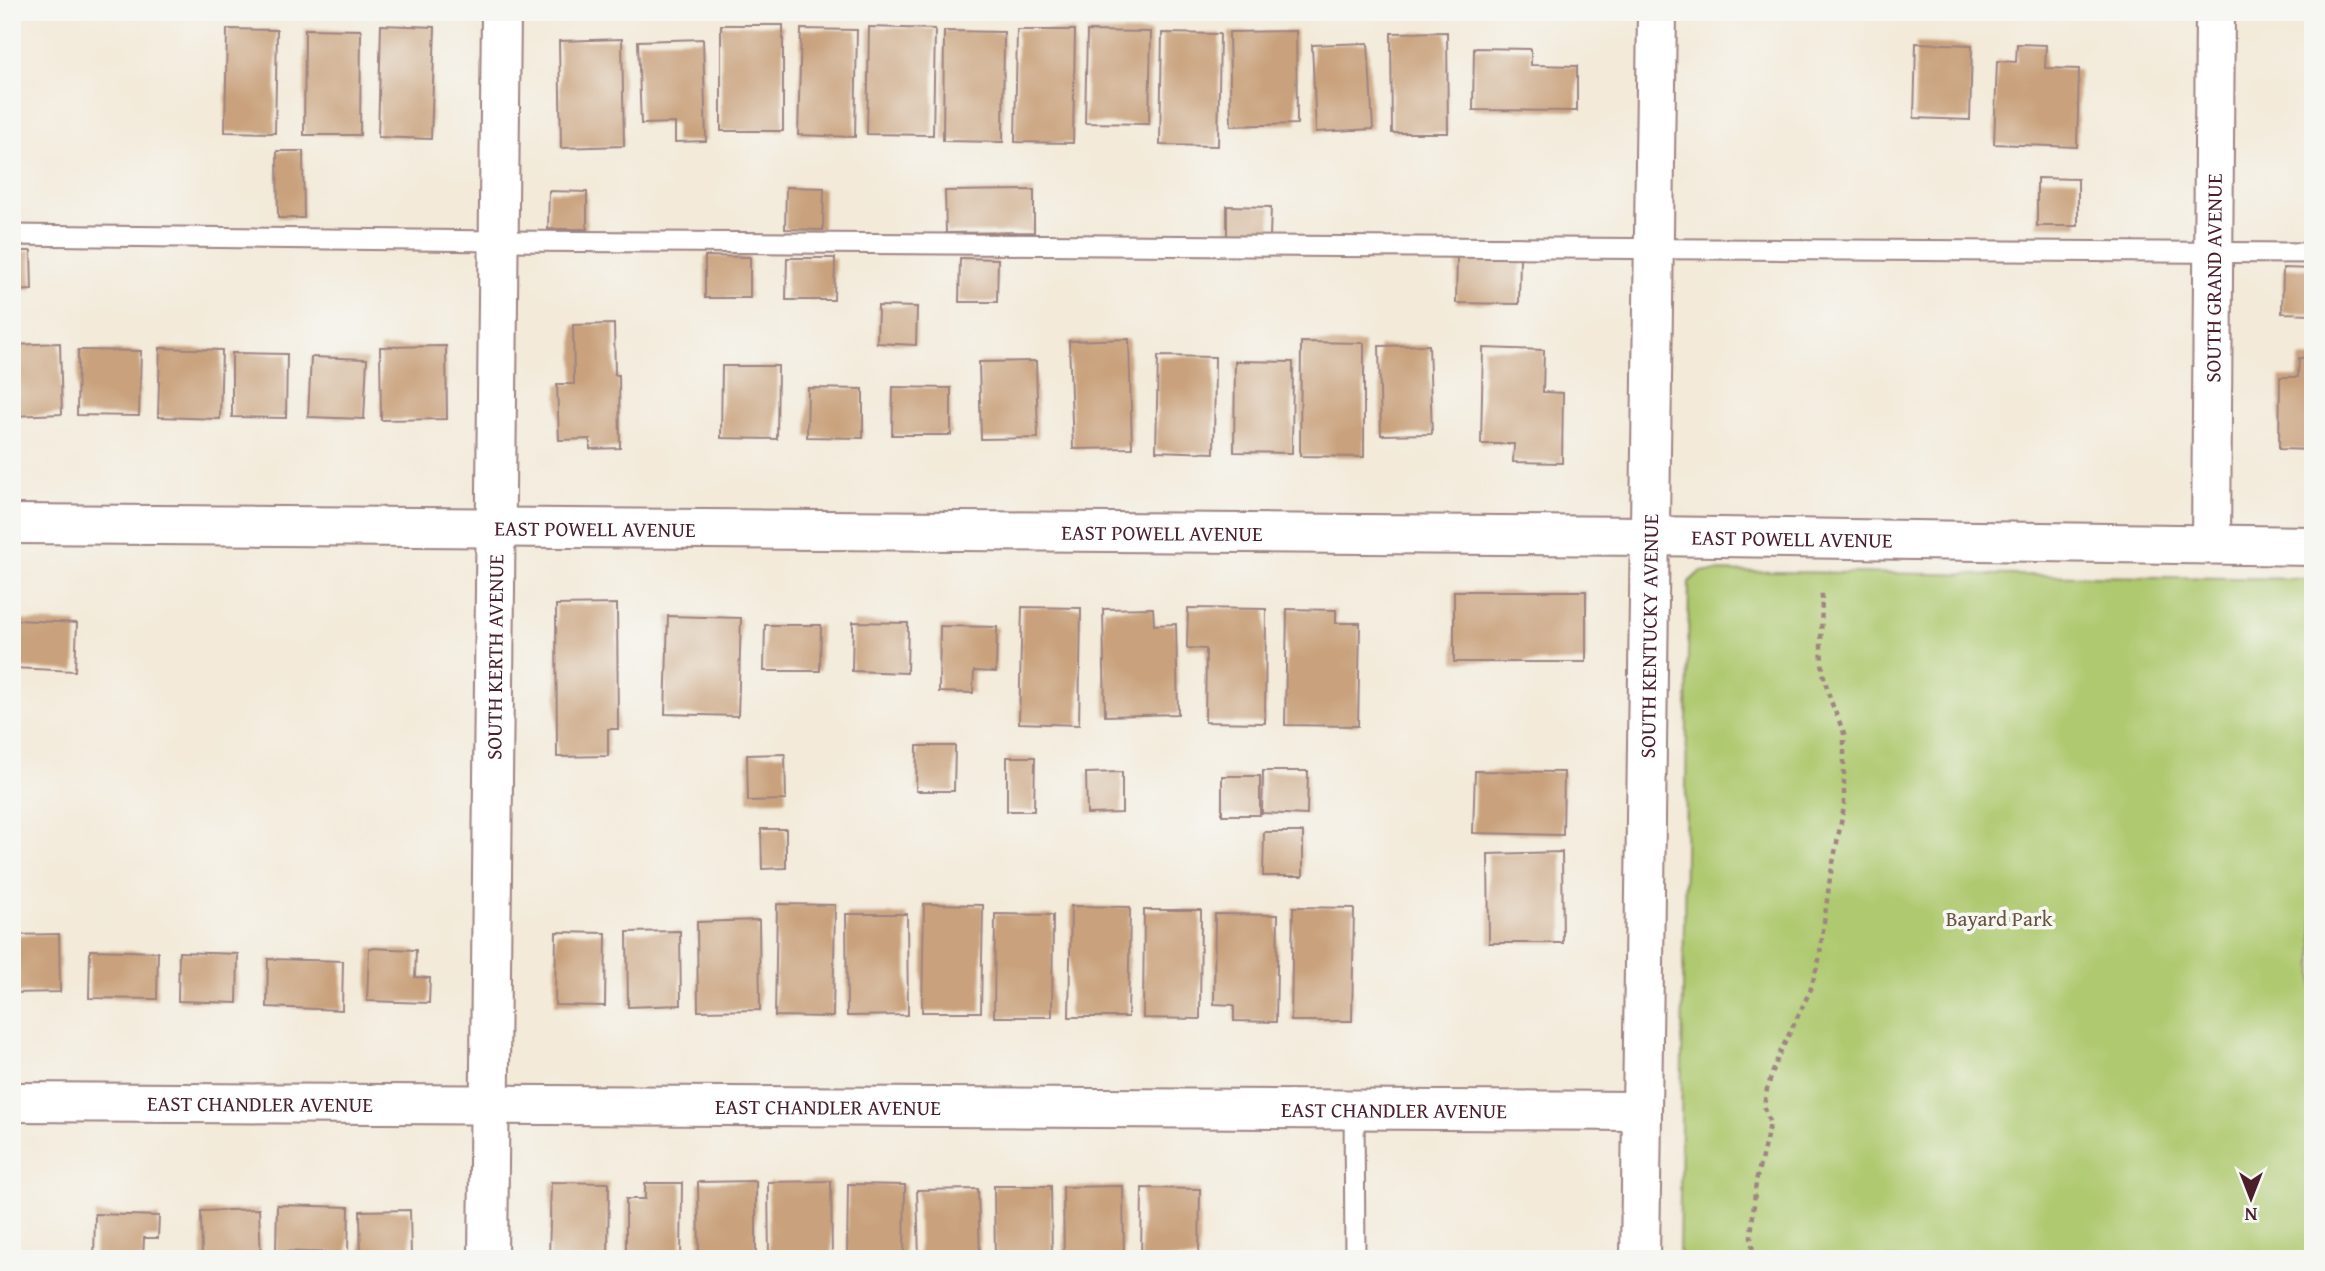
<svg xmlns="http://www.w3.org/2000/svg" width="2325" height="1271" font-family="'Gentium Book Plus',serif">
	<rect width="100%" height="100%" fill="#f6f6f2"/>
	<filter id="ink" filterUnits="userSpaceOnUse"><feTurbulence type="fractalNoise" baseFrequency=".0143" numOctaves="2"/><feDisplacementMap in="SourceGraphic" scale="14" xChannelSelector="R" yChannelSelector="G"/><feConvolveMatrix kernelMatrix="1 2 1 2 8 2 1 2 1" color-interpolation-filters="sRGB"/></filter>
	<filter id="wash" filterUnits="userSpaceOnUse"><feTurbulence type="fractalNoise" baseFrequency=".00686" numOctaves="4" result="noise"/><feDisplacementMap in="SourceGraphic" scale="28" xChannelSelector="R" yChannelSelector="G"/><feGaussianBlur stdDeviation="1.57" result="paint"/><feColorMatrix in="noise" values="0 0 0 0 0 0 0 0 0 0 0 0 0 0 0 0 0 1.4 0 .05"/><feComposite in="paint" operator="in"/></filter>
	<g filter="url(#wash)">
		<rect width="100%" height="100%" fill="#f3ead9"/>
		<polygon fill="#afc96f" stroke="#7c744d" stroke-width="2" points="1701,571 2313,579 2313,1259 1679,1259 1689,582"/>
		<g id="blocks">
			<g fill="#c9a17b">
				<polygon points="381,25 435,27 431,139 378,137"/>
				<rect x="721" y="25" width="62" height="106"/>
				<polygon points="869,27 935,29 933,135 867,134"/>
				<polygon points="227,29 277,30 275,133 225,132"/>
				<polygon points="305,29 361,30 360,135 304,135"/>
				<polygon points="801,29 857,30 855,137 798,135"/>
				<polygon points="1017,30 1075,30 1073,143 1015,142"/>
				<polygon points="944,31 1004,32 1003,142 943,141"/>
				<polygon points="1087,31 1151,32 1149,124 1085,123"/>
				<polygon points="1296,31 1297,124 1231,126 1229,32"/>
				<polygon points="1447,32 1448,133 1392,133 1391,33"/>
				<polygon points="1162,33 1220,34 1218,146 1160,145"/>
				<polygon points="622,39 624,146 561,148 559,41"/>
				<polygon points="703,39 706,141 675,142 675,123 641,124 638,41"/>
				<polygon points="1368,43 1373,129 1316,132 1312,45"/>
				<polygon points="1916,43 1972,45 1970,120 1914,118"/>
				<polygon points="2017,44 2046,45 2045,68 2079,69 2077,147 1994,144 1997,61 2016,62"/>
				<polygon points="1474,48 1531,49 1531,65 1577,66 1577,111 1473,110"/>
				<polygon points="277,151 303,151 304,218 278,218"/>
				<polygon points="2037,178 2078,179 2078,226 2037,226"/>
				<polygon points="786,187 824,188 823,230 785,229"/>
				<polygon points="1034,190 1034,232 946,233 945,191"/>
				<polygon points="549,191 587,192 587,229 548,229"/>
				<polygon points="1227,206 1271,207 1270,236 1227,236"/>
				<polygon points="12,251 31,251 32,290 12,291"/>
				<polygon points="705,256 750,257 750,298 705,298"/>
				<polygon points="1457,257 1520,258 1519,304 1456,303"/>
				<polygon points="787,258 835,258 834,300 786,300"/>
				<polygon points="960,258 998,259 997,302 959,302"/>
				<polygon points="2283,268 2313,269 2313,314 2282,313"/>
				<polygon points="878,306 917,307 916,345 877,343"/>
				<polygon points="614,324 615,375 619,375 620,448 590,449 590,439 559,440 557,384 574,384 573,325"/>
				<polygon points="1129,339 1132,448 1073,449 1069,341"/>
				<polygon points="1301,342 1364,343 1364,457 1300,456"/>
				<polygon points="60,343 62,414 12,416 12,345"/>
				<polygon points="1429,345 1432,434 1381,435 1379,346"/>
				<polygon points="446,346 447,419 381,420 380,347"/>
				<polygon points="160,348 222,350 220,419 158,417"/>
				<polygon points="1483,348 1544,350 1543,392 1563,393 1562,463 1513,462 1514,444 1481,444"/>
				<polygon points="78,350 141,351 139,416 77,415"/>
				<polygon points="232,353 287,354 286,418 232,417"/>
				<polygon points="1158,356 1215,357 1214,453 1156,451"/>
				<polygon points="311,357 367,359 364,419 308,417"/>
				<polygon points="2299,358 2313,358 2313,450 2279,449 2280,377 2298,377"/>
				<polygon points="1036,361 1038,438 981,439 979,362"/>
				<polygon points="1235,361 1293,362 1292,453 1234,452"/>
				<polygon points="722,366 778,366 777,439 721,438"/>
				<polygon points="893,387 951,388 951,435 892,435"/>
				<polygon points="808,388 863,389 863,438 807,437"/>
				<rect x="1454" y="591" width="132" height="71"/>
				<polygon points="617,604 618,729 608,729 608,756 557,757 556,605"/>
				<polygon points="1022,607 1081,608 1079,725 1019,723"/>
				<polygon points="1153,608 1154,625 1176,624 1178,714 1105,716 1103,609"/>
				<polygon points="1188,608 1266,609 1265,723 1205,722 1206,649 1187,648"/>
				<polygon points="1287,609 1336,610 1336,623 1360,623 1358,726 1285,725"/>
				<polygon points="668,616 741,618 738,716 665,714"/>
				<polygon points="17,620 77,623 75,671 14,668"/>
				<polygon points="853,622 908,623 907,673 852,671"/>
				<polygon points="765,625 821,625 820,671 764,671"/>
				<polygon points="940,626 997,627 996,672 974,671 973,693 939,692"/>
				<polygon points="917,746 955,746 954,791 916,791"/>
				<polygon points="785,754 786,800 748,801 747,755"/>
				<polygon points="1007,757 1035,757 1034,811 1007,811"/>
				<polygon points="1263,771 1308,771 1307,815 1262,813"/>
				<polygon points="1475,771 1564,772 1563,835 1473,833"/>
				<polygon points="1122,772 1122,813 1087,814 1086,773"/>
				<rect x="1222" y="776" width="38" height="39"/>
				<polygon points="761,829 786,829 786,868 762,869"/>
				<polygon points="1264,832 1303,832 1303,876 1263,876"/>
				<polygon points="1562,852 1563,943 1489,943 1488,854"/>
				<polygon points="777,904 835,905 833,1017 775,1016"/>
				<polygon points="924,904 983,905 981,1012 922,1012"/>
				<polygon points="1071,906 1130,907 1128,1017 1069,1017"/>
				<polygon points="1293,907 1354,908 1352,1021 1291,1021"/>
				<polygon points="1144,910 1201,910 1200,1019 1143,1018"/>
				<polygon points="846,914 907,914 908,1015 847,1016"/>
				<polygon points="995,914 1053,915 1052,1017 994,1017"/>
				<polygon points="1215,914 1278,915 1276,1022 1234,1021 1234,1005 1214,1004"/>
				<polygon points="759,920 760,1010 698,1011 697,922"/>
				<polygon points="680,931 681,1005 628,1007 627,932"/>
				<polygon points="556,932 606,933 605,1006 555,1005"/>
				<polygon points="59,934 60,992 12,993 12,935"/>
				<polygon points="369,948 416,950 415,977 430,978 429,1003 367,1001"/>
				<polygon points="90,950 158,952 157,999 89,998"/>
				<polygon points="179,952 238,954 237,1003 178,1001"/>
				<polygon points="268,959 343,961 342,1010 267,1007"/>
				<polygon points="756,1181 756,1259 699,1259 698,1182"/>
				<polygon points="831,1181 832,1259 769,1259 768,1182"/>
				<polygon points="551,1182 609,1183 608,1259 549,1259"/>
				<polygon points="645,1183 682,1183 681,1259 626,1259 626,1199 645,1199"/>
				<polygon points="848,1184 905,1185 904,1259 847,1259"/>
				<polygon points="994,1186 1051,1186 1052,1259 995,1259"/>
				<polygon points="1123,1186 1124,1259 1064,1259 1063,1187"/>
				<polygon points="1142,1188 1200,1189 1199,1259 1141,1259"/>
				<polygon points="978,1189 980,1259 919,1259 917,1190"/>
				<polygon points="277,1205 349,1207 348,1253 276,1251"/>
				<polygon points="259,1209 261,1259 202,1259 201,1211"/>
				<polygon points="410,1210 411,1259 361,1259 360,1211"/>
				<polygon points="95,1214 159,1216 158,1238 144,1238 143,1259 94,1259"/>
			</g>
		</g>
	</g>
	<g filter="url(#ink)">
		<use href="#blocks" fill-opacity="0" stroke="#9e8482" stroke-width="2"/>
		<g fill="none" stroke-linecap="round" stroke-linejoin="round">
			<defs>
				<g id="lane">
					<polyline points="12,235 498,241 2313,253"/>
					<polyline points="1354,1110 1355,1259"/>
				</g>
				<g id="street">
					<path id="s1" d="M 12,524 L 1650,536 L 2313,546"/>
					<path id="s2" d="M 2211,544 L 2215,12"/>
					<path id="s3" d="M 12,1102 L 1642,1111"/>
					<path id="s4" d="M 488,1259 L 501,12"/>
				</g>
				<g id="secondary">
					<path id="s5" d="M 1640,1259 L 1657,12"/>
				</g>
			</defs>
			<use href="#lane" stroke="#9e8482" stroke-width="23"/>
			<use href="#street" stroke="#9e8482" stroke-width="42"/>
			<use href="#secondary" stroke="#9e8482" stroke-width="42"/>
			<polyline stroke="#9e8482" stroke-width="4.5" stroke-dasharray="5 5" stroke-linecap="butt" points="1754,1259 1751,1237 1756,1181 1770,1124 1764,1106 1767,1089 1778,1057 1810,991 1819,960 1830,878 1844,807 1844,733 1830,699 1823,673 1821,647 1822,589"/>
			<use href="#lane" stroke="#fff" stroke-width="19"/>
			<use href="#street" stroke="#fff" stroke-width="38"/>
			<use href="#secondary" stroke="#fff" stroke-width="38"/>
		</g>
	</g>
	<g text-anchor="middle" dominant-baseline="central" stroke-width="7" stroke-linejoin="round" paint-order="stroke">
		<g font-size="21" fill="#4a1f2b" stroke="#f6f6f2">
			<text stroke="none"><textPath href="#s2" startOffset="266">SOUTH GRAND AVENUE</textPath></text>
			<text stroke="none"><textPath href="#s1" startOffset="583">EAST POWELL AVENUE</textPath></text>
			<text stroke="none"><textPath href="#s1" startOffset="1150">EAST POWELL AVENUE</textPath></text>
			<text stroke="none"><textPath href="#s1" startOffset="1780">EAST POWELL AVENUE</textPath></text>
			<text stroke="none"><textPath href="#s5" startOffset="623">SOUTH KENTUCKY AVENUE</textPath></text>
			<text stroke="none"><textPath href="#s4" startOffset="602">SOUTH KERTH AVENUE</textPath></text>
			<text stroke="none"><textPath href="#s3" startOffset="248">EAST CHANDLER AVENUE</textPath></text>
			<text stroke="none"><textPath href="#s3" startOffset="816">EAST CHANDLER AVENUE</textPath></text>
			<text stroke="none"><textPath href="#s3" startOffset="1382">EAST CHANDLER AVENUE</textPath></text>
		</g>
		<g font-size="21" fill="#68523f" stroke="#f6f6f2">
			<text x="1999" y="918">Bayard Park</text>
		</g>
	</g>
	<rect width="2325" height="1271" fill="none" stroke="#f6f6f2" stroke-width="42"/>
	<g transform="translate(2251 1198) rotate(180)" stroke="#f6f6f2" stroke-width="5" paint-order="stroke">
	<path d="M0-5L12 26L0 18L-12 26Z" fill="#4a1f2b"/>
	<text y="-10" font-size="19" font-weight="bold" text-anchor="middle" fill="#4a1f2b">N</text>
	</g>
</svg>
